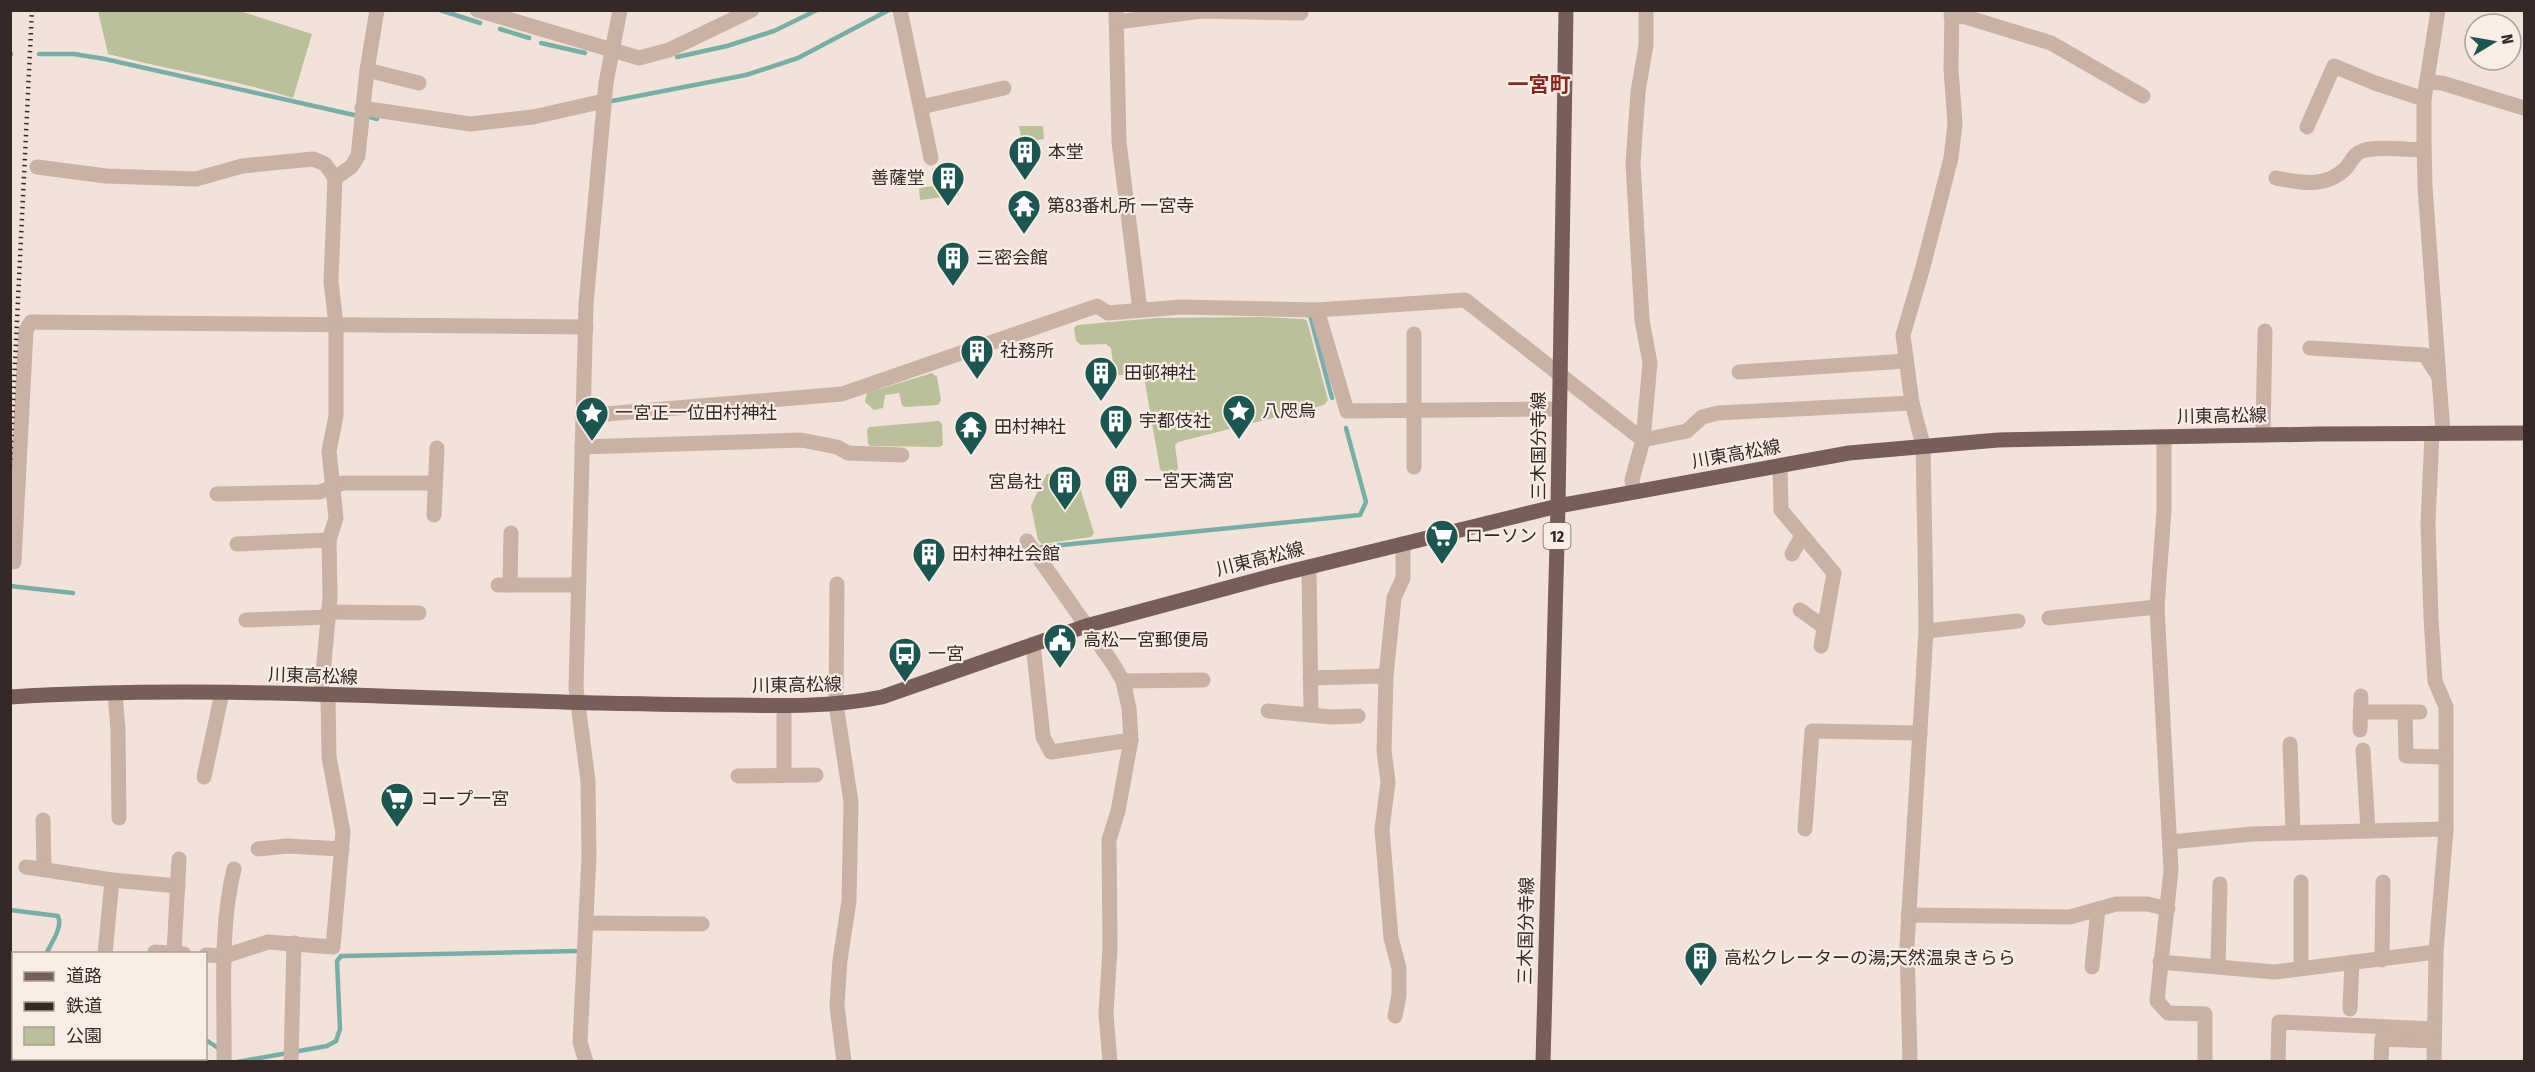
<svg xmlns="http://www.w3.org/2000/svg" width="2535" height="1072" font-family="'Fira Sans Condensed','Noto Sans JP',sans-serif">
	<rect width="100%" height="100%" fill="#f1e3da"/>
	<g fill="#b9c09a">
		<path d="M 98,11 L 240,11 L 312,34 L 293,98 C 232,79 169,70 108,54 Z"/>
		<polygon points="1019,126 1043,126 1044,139 1022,142"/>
		<polygon points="941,185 959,192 959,195 920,200 919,188"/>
		<polygon points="1259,317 1304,319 1307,321 1328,400 1324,405 1178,442 1175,445 1178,468 1176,471 1164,473 1160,469 1144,377 1138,374 1117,375 1114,372 1111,348 1106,344 1081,345 1076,341 1074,328 1077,325 1156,318"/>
		<polygon points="932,373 937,377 941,400 938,405 905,407 902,405 899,393 885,395 883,408 874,410 865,402 867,393"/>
		<polygon points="939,421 942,424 943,445 939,447 871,446 868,444 867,430 869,427"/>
		<polygon points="1070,469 1075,472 1094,533 1091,537 1042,544 1038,540 1031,506 1033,501 1047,474"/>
	</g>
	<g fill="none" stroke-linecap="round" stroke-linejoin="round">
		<g stroke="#79aea8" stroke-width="4.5">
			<polyline points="440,10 480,23"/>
			<polyline points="500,29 529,38"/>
			<polyline points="541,43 585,53"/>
			<polyline points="10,54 11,54"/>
			<polyline points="39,54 74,54 105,59 354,115"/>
			<polyline points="677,57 727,46 774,31 817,10"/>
			<polyline points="612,101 746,75 798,58 889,10"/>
			<polyline points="366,116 377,119"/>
			<polyline points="1307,315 1310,315 1332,398"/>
			<polyline points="1042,547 1360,515 1366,502 1346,428"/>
			<polyline points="10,586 73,593"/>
			<path d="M 10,910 L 58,916 C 63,928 51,943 46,954"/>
			<polyline points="206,1040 221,1050"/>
			<polyline points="237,1062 327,1046 336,1041 340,1029 337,961 341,956 576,951"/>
		</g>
		<g stroke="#c9b1a6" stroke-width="15">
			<polyline points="477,10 639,58 669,50 752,10"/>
			<polyline points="900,10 931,158"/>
			<polyline points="1116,10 1119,142 1140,310"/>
			<polyline points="2438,10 2424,99 2424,139 2425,187 2443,433"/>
			<polyline points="1951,16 1966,17 2051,43 2143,96"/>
			<polyline points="1117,22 1202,11 1301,13"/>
			<polyline points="367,70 419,83"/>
			<polyline points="2427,82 2442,83 2524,108"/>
			<polyline points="921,107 1004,88"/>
			<polyline points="362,108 470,124 533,117 604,101"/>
			<polyline points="2307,127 2334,66 2375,83 2424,99"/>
			<polyline points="37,167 106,176 196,179 242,166 313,159 325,164 335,178"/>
			<path d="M 2276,178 C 2301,183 2325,188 2345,169 C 2350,164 2353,155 2360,152 C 2373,145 2408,150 2424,150"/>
			<polyline points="1317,310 1347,411 1558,409"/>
			<polyline points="1414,334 1414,467"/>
			<polyline points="2310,348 2425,355 2437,374"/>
			<polyline points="1739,372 1906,361"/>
			<polyline points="582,416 842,394 1097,306 1108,313 1181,307 1317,310 1465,300 1643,440 1687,431 1702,417 1718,413 1912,403"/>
			<polyline points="2432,433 2428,524 2431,618 2435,681 2446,707 2446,829 2436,952 2434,1062"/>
			<polyline points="2263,435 2265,331"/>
			<polyline points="2164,437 2164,510 2157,607 2171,870 2157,1001 2168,1013 2205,1014 2205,1062"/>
			<polyline points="582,447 801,440 837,447 848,453 902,455"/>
			<polyline points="1780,466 1781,510 1834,573 1821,646"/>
			<polyline points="1634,491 1632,480 1643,440 1650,363 1642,320 1633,163 1638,92 1646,45 1646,10"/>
			<polyline points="217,494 320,492 343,483 435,483"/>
			<polyline points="434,515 437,448"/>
			<polyline points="1027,541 1113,664 1123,681 1129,708 1131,740 1118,811 1109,840 1110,948 1106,1014 1110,1062"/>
			<polyline points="237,544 329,540"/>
			<polyline points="1792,554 1802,536"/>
			<polyline points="14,562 26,330 31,322 586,327"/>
			<polyline points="1309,567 1311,715"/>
			<polyline points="837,584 836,704 851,802 849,901 840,960 837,1006 844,1062"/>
			<polyline points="498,585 578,585"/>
			<polyline points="510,585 511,533"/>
			<polyline points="1800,610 1824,627"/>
			<polyline points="328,612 419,613"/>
			<polyline points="2049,618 2157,607"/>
			<polyline points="246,620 328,617"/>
			<polyline points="1926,631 2018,621"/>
			<polyline points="1033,644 1043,737 1051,752 1131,740"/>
			<polyline points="1310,678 1386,676"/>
			<polyline points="1123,681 1203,680"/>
			<polyline points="115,693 118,730 119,818"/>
			<polyline points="321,695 330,598 329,540 336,518 329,451 336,416 336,324 331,282 335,178 351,167 358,156 367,70 377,10"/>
			<polyline points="784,706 784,775"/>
			<polyline points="1268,711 1332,717 1358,716"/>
			<polyline points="2360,712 2420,712"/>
			<polyline points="2405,712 2406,756 2446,757"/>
			<polyline points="2360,730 2361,696"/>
			<polyline points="2290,744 2293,832"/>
			<polyline points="2363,750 2368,831"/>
			<polyline points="738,776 816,775"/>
			<polyline points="204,777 222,693"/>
			<polyline points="43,820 44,869"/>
			<polyline points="1805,829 1812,731 1920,733"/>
			<polyline points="2170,842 2252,834 2446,829"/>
			<polyline points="258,849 287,846 342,849"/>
			<polyline points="26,867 112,880 178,886"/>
			<polyline points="1908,915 2070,917 2116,904 2148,904 2168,909"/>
			<polyline points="587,923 702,924"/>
			<polyline points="155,952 184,954"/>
			<polyline points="174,953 179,859"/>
			<polyline points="105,954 112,880"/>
			<polyline points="206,955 225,956 268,942 333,947 343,832 329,757 328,696"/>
			<polyline points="2382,960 2383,882"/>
			<polyline points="2160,962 2275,972 2436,952"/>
			<polyline points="2092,967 2098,909"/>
			<polyline points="2218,967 2220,884"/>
			<polyline points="2301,968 2301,882"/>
			<polyline points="2350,1009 2352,962"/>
			<polyline points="1395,1016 1399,995 1399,968 1391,938 1382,829 1388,782 1384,751 1386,676 1394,598 1403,578 1403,544"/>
			<polyline points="106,1058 106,1062"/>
			<path d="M 224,1062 C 225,1000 219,929 234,869"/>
			<polyline points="291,1062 294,943"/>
			<polyline points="586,1062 580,1042 589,856 588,781 576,688 586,304 606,83 620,10"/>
			<polyline points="1910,1062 1907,945 1926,631 1925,548 1923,445 1912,403 1903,335 1923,267 1951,158 1955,124 1951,69 1952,10"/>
			<polyline points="2278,1062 2279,1022 2434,1029"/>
			<polyline points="2381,1062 2382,1039 2434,1041"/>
		</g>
		<g stroke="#775e58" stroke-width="15">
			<path d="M 10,697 C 205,685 401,698 596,703 C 642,704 687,705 733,705 C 783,706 832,707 882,697 L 1086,626 L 1268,577 L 1558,506 L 1849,453 L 1998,440 L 2320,434 L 2524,433"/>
			<polyline points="1543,1062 1558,506 1566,10"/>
		</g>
		<polyline stroke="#352927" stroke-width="4.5" stroke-dasharray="1.5 4.5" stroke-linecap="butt" points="10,466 32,10"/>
	</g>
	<defs>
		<symbol id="building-pin" viewBox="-11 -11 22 30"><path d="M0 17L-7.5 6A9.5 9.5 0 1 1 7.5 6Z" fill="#1d5651" stroke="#f9ede6"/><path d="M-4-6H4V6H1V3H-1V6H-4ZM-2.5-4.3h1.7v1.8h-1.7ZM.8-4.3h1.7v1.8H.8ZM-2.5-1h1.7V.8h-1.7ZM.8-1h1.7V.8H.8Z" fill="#fff"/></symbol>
		<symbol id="temple-pin" viewBox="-11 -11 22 30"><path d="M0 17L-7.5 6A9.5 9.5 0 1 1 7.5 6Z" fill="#1d5651" stroke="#f9ede6"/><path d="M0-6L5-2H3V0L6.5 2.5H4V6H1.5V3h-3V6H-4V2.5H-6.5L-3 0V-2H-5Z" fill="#fff"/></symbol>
		<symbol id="sight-pin" viewBox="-11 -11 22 30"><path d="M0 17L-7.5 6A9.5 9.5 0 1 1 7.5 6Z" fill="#1d5651" stroke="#f9ede6"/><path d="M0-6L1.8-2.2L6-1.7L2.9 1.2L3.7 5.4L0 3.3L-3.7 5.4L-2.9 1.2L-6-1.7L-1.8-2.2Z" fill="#fff"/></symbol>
		<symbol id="supermarket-pin" viewBox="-11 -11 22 30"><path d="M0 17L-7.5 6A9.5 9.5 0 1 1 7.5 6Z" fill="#1d5651" stroke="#f9ede6"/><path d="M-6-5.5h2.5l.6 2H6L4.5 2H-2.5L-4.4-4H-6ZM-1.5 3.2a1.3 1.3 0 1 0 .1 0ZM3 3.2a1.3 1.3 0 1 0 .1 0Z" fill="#fff"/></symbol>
		<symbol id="civic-pin" viewBox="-11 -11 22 30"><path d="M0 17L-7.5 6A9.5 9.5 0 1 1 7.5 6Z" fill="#1d5651" stroke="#f9ede6"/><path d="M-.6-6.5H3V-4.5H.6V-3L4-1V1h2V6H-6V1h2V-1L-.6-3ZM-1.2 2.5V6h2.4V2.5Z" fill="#fff"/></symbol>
		<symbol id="bus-pin" viewBox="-11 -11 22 30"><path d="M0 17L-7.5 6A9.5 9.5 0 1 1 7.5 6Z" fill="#1d5651" stroke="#f9ede6"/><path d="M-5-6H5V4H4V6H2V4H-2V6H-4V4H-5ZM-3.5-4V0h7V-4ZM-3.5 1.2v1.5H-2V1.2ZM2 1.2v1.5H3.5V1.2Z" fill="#fff"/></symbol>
	</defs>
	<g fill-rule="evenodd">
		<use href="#building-pin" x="1006" y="133" width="38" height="52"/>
		<use href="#building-pin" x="929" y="159" width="38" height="52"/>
		<use href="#temple-pin" x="1005" y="187" width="38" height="52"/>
		<use href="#building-pin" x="934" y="239" width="38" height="52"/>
		<use href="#building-pin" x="958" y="332" width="38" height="52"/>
		<use href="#building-pin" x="1082" y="354" width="38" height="52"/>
		<use href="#sight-pin" x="1220" y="392" width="38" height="52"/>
		<use href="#sight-pin" x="573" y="394" width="38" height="52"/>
		<use href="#building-pin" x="1097" y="402" width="38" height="52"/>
		<use href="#temple-pin" x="952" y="408" width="38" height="52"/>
		<use href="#building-pin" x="1102" y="462" width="38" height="52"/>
		<use href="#building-pin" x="1046" y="463" width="38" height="52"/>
		<use href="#supermarket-pin" x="1423" y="517" width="38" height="52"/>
		<use href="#building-pin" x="910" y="535" width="38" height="52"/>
		<use href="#civic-pin" x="1041" y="621" width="38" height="52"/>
		<use href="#bus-pin" x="886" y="635" width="38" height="52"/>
		<use href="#supermarket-pin" x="378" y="780" width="38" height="52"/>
		<use href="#building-pin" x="1682" y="939" width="38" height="52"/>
	</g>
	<g text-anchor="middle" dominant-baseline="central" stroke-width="4.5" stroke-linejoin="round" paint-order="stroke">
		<rect fill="#f9ede6" stroke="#706460" stroke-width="1.5" x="1543.5" y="523" width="27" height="26" rx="4.5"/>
		<g font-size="16" font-weight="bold" fill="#352927">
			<text x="1557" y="536">12</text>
		</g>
		<g font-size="18" fill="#352927" stroke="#f9ede6" text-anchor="start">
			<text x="1048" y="152">本堂</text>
			<text x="925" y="178" text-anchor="end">善薩堂</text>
			<text x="1047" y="206">第83番札所 一宮寺</text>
			<text x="976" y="258">三密会館</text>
			<text x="1000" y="351">社務所</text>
			<text x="1124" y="373">田邨神社</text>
			<text x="1262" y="411">八咫烏</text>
			<text x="615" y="413">一宮正一位田村神社</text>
			<text x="1139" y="421">宇都伎社</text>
			<text x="994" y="427">田村神社</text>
			<text x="1144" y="481">一宮天満宮</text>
			<text x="1042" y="482" text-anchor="end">宮島社</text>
			<text x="1465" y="536">ローソン</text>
			<text x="952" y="554">田村神社会館</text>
			<text x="1083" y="640">高松一宮郵便局</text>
			<text x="928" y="654">一宮</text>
			<text x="420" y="799">コープ一宮</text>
			<text x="1724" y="958">高松クレーターの湯;天然温泉きらら</text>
		</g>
		<g font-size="18" fill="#352927" stroke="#f9ede6">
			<text transform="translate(2222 416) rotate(-1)">川東高松線</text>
			<text transform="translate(1539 446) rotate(-90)">三木国分寺線</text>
			<text transform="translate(1736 454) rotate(-10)">川東高松線</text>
			<text transform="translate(1260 559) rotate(-14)">川東高松線</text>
			<text transform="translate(313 676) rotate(2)">川東高松線</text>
			<text transform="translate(797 685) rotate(-1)">川東高松線</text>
			<text transform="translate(1526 931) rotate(-89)">三木国分寺線</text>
		</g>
		<g font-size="21" font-weight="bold" fill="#842921" stroke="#f9ede6">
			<text x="1539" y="85">一宮町</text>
		</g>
	</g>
	<rect width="2535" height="1072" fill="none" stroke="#352927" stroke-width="24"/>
	<rect x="12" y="952" width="195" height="108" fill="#f9ede6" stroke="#ab9f9a" stroke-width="1.5"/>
	<rect x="24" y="972" width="30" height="9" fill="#775e58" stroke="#ab9f9a" stroke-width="1.5"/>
	<text x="66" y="982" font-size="18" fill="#352927">道路</text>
	<rect x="24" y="1002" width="30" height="9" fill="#352927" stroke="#ab9f9a" stroke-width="1.5"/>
	<text x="66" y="1012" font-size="18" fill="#352927">鉄道</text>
	<rect x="24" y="1027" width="30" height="18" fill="#b9c09a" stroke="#ab9f9a" stroke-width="1.5"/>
	<text x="66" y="1042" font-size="18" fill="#352927">公園</text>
	<g transform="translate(2493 42) rotate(79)"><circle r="28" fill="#f9ede6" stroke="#ab9f9a" stroke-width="1.5"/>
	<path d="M0-4.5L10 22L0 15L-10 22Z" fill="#1d5651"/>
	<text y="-9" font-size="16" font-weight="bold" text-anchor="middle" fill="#352927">N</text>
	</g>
</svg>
